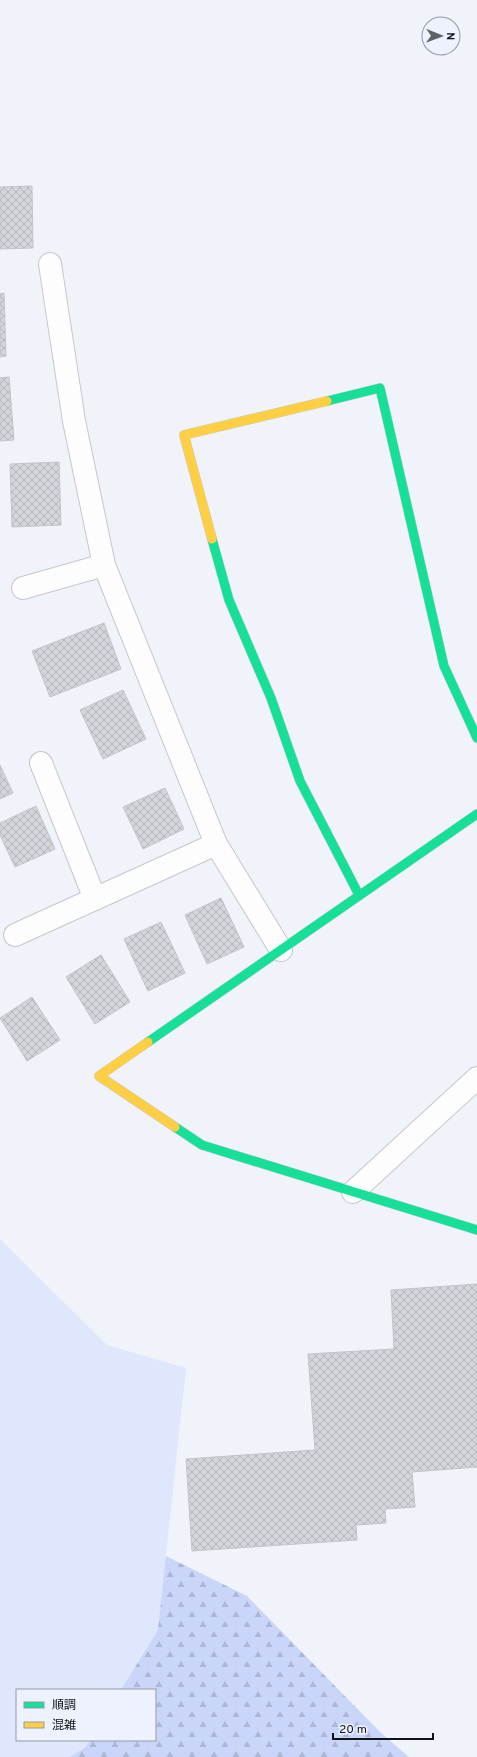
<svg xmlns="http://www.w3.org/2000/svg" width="477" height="1757" font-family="Overpass,'Noto Sans JP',sans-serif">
	<defs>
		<pattern id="forest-firs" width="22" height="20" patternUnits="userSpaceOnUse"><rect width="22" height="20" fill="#c9d6f9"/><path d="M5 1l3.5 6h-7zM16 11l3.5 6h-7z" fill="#acb7d5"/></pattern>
		<pattern id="building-cross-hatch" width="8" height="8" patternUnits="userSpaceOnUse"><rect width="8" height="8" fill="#d3d5da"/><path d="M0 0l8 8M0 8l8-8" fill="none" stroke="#b4b6ba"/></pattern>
	</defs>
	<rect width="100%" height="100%" fill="#f1f3fa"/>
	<path fill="url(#forest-firs)" fill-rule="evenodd" d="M 0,1479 L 22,1485 L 247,1596 L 381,1733 L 409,1757 L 0,1757 ZM 17,1690 L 155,1690 L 155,1740 L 17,1740 Z"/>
	<polygon fill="#dfe7fc" points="0,1239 107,1345 186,1368 158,1630 121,1690 17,1690 17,1740 90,1740 85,1748 69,1757 0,1757"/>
	<g fill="url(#building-cross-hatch)" stroke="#c2c4c9">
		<polygon points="32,186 33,248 0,249 0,187"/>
		<polygon points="4,293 6,356 0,357 0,294"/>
		<polygon points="9,377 14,440 0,441 0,378"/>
		<polygon points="59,462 61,525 12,527 10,464"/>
		<polygon points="104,623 121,669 50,697 32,651"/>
		<polygon points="123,690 146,739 103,759 80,710"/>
		<polygon points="0,765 13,793 0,799"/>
		<polygon points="165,788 184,829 143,849 123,807"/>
		<polygon points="36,806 55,849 15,867 0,835 0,823"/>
		<polygon points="221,898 244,947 207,964 185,915"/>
		<polygon points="161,922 185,973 148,991 124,939"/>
		<polygon points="101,955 130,1002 95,1024 66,977"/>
		<polygon points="32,997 60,1040 27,1061 0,1018"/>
		<polygon points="477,1284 477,1467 412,1472 415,1507 385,1509 386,1523 356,1525 357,1540 192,1551 186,1459 315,1450 308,1354 394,1349 391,1290"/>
	</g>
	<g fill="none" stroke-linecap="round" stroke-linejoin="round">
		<defs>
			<g id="street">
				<polyline points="50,264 74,421 104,565 216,844 281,950"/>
				<polyline points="23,588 104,565"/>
				<polyline points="41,763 95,899"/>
				<polyline points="15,935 216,844"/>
				<polyline points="353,1192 477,1078"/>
			</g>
			<g id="fast">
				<polyline points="327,401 380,388 444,666 477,738"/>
				<polyline points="212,539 229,600 271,698 300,781 359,895"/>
				<polyline points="148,1042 477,814"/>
				<polyline points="175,1127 202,1145 477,1230"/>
			</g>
			<g id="slow">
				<polyline points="212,539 184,435 327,401"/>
				<polyline points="148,1042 99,1076 175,1127"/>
			</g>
		</defs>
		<use href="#street" stroke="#c6c7cc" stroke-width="24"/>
		<use href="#fast" stroke="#c6c7cc" stroke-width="10"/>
		<use href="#slow" stroke="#c6c7cc" stroke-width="10"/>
		<use href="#street" stroke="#fdfdfe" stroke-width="22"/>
		<use href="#fast" stroke="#16e098" stroke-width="9"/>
		<use href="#slow" stroke="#ffcf43" stroke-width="9"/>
	</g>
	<rect x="16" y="1689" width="140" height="52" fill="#edf2fe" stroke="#9599a1"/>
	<rect x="24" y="1702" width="20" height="6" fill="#16e098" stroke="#9599a1"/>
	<text x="52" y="1709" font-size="12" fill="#111316">順調</text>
	<rect x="24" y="1722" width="20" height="6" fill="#ffcf43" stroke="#9599a1"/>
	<text x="52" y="1729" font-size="12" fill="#111316">混雑</text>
	<g transform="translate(441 36) rotate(91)"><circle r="19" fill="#edf2fe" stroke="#9599a1"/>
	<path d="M0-3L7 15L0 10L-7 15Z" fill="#5f6166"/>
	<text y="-6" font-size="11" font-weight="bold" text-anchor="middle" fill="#111316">N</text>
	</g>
	<path d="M333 1733v6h100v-6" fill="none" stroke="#111316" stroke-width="2"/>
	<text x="339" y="1733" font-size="12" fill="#111316" stroke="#edf2fe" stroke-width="3" paint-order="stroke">20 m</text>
</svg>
